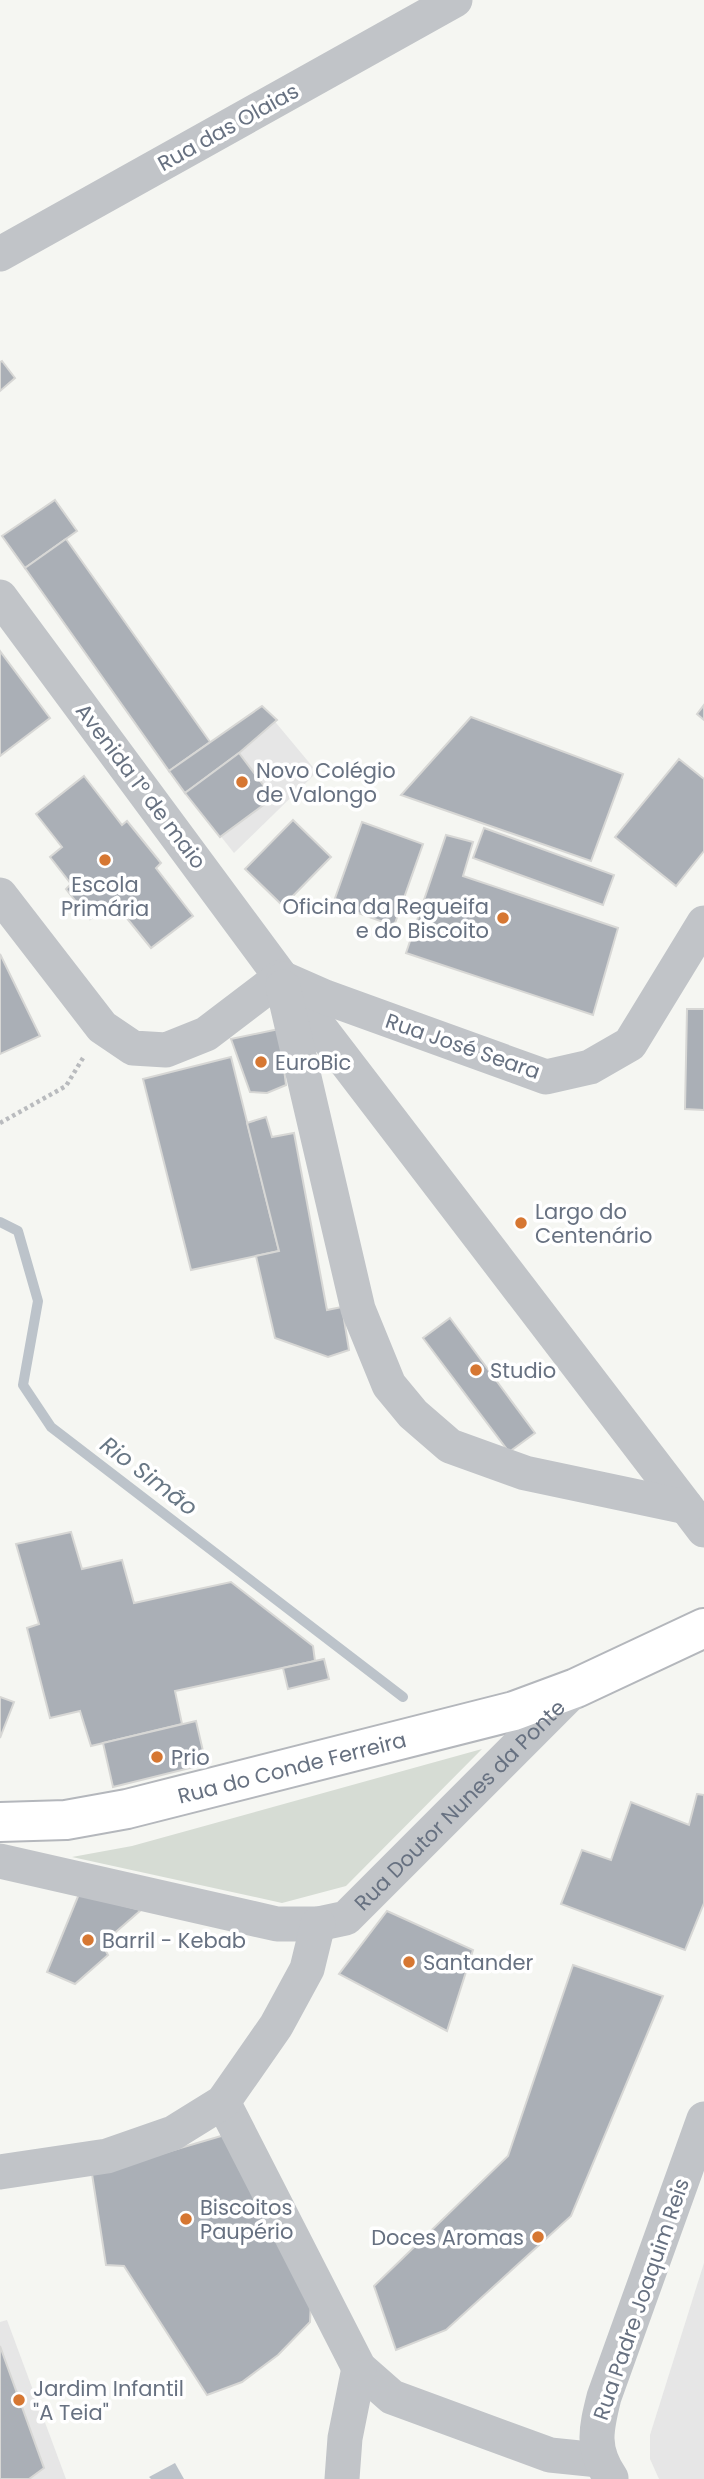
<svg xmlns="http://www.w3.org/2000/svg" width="704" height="2479" font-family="Poppins,sans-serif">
	<rect width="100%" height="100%" fill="#f5f6f2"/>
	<g fill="#e6e6e6">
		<polygon points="262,706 317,772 234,853 169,771"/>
		<polygon points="704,2263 704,2479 659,2479 650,2459 650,2435"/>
		<polygon points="7,2320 66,2479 0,2479 0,2322"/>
	</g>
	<polygon fill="#d6dcd4" points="482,1749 346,1886 282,1903 72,1857 132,1846"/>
	<polygon fill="#bcc3ca" points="175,2463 184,2479 151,2479 149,2477"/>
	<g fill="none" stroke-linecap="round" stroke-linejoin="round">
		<polyline stroke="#bcc3ca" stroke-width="10" points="0,1222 18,1231 38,1301 23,1385 51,1427 403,1697"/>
	</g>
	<g fill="#aaafb6" stroke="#d7d7d5" stroke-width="2">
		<polygon points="2,361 15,378 0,391 0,362"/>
		<polygon points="55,500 77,531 25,568 2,536"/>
		<polygon points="66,539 210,742 169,771 25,568"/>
		<polygon points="0,651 50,718 0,756"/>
		<polygon points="704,705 704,720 697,714"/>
		<polygon points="262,706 277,720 239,753 185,793 169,771"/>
		<polygon points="471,717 623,774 591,861 401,795"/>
		<polygon points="239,753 273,798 220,837 185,793"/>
		<polygon points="679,759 704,779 704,851 676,886 615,837"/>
		<polygon points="84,776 122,825 127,821 161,863 156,868 193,916 151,948 113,901 90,919 66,889 71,884 50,857 62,847 36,814"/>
		<polygon points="293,820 331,857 283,906 245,869"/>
		<polygon points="362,822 423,844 394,926 333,904"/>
		<polygon points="484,828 614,875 603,905 473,858"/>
		<polygon points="446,835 473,842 463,876 618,928 593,1015 406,953"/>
		<polygon points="0,954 40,1036 0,1054"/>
		<polygon points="687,1009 704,1009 704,1110 685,1109"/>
		<polygon points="279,1029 286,1085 267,1093 250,1092 231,1039"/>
		<polygon points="231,1057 279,1251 191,1270 143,1079"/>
		<polygon points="266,1117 272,1137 294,1133 327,1310 342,1307 349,1350 328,1357 275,1338 256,1256 279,1251 247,1123"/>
		<polygon points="450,1318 535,1433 509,1452 423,1338"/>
		<polygon points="71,1532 82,1569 122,1560 134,1603 231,1582 313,1646 315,1661 175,1691 182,1724 91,1746 80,1711 50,1718 27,1628 39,1624 16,1544"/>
		<polygon points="324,1659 329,1679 288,1689 283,1668"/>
		<polygon points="0,1697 14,1702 0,1738"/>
		<polygon points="196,1721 206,1764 113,1787 103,1743"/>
		<polygon points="697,1794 704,1795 704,1903 685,1950 561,1904 582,1850 611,1860 631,1802 689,1825"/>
		<polygon points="79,1894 141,1910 102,1944 108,1955 75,1984 47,1972"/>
		<polygon points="387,1911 473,1950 447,2031 339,1974"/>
		<polygon points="573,1965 663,1996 571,2216 446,2330 396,2350 374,2286 508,2156"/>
		<polygon points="228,2134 311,2301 310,2322 278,2355 242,2382 207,2395 124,2266 106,2265 92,2174"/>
		<polygon points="0,2346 44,2468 29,2479 0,2479"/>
	</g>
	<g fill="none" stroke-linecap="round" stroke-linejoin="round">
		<defs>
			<g id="secondary">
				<path id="s2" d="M 0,1822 L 66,1820 L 127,1809 L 514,1711 L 576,1688 L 704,1628"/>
			</g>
		</defs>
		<use href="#secondary" stroke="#b4b7bc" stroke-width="42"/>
		<polyline stroke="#b9bbbe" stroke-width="4.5" stroke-dasharray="3.5 3.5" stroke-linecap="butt" points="0,1123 66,1086 83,1058"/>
		<g stroke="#c1c4c8" stroke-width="35">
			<polyline points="0,254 455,0"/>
			<polyline points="0,597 281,977 704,1530"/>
			<polyline points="0,895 102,1027 133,1048 166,1050 206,1034 281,977"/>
			<polyline points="284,979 325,997 546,1077 590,1067 630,1044 704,923"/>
			<polyline points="283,987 358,1309 389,1385 413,1414 450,1446 525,1473 686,1507"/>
			<path id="s1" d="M 0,1861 L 277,1924 L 318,1924 L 346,1918 L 576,1688"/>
			<polyline points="223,2102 359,2368 392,2397 550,2455 599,2460"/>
			<polyline points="0,2172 107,2156 173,2133 223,2102 276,2026 307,1969 318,1924"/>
			<path d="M 611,2478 C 591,2449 596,2429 604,2397 L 704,2119"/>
			<polyline points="342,2479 345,2438 359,2368"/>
		</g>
		<use href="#secondary" stroke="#fff" stroke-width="38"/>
	</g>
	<g fill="#d67732" stroke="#fff" stroke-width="2.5">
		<circle cx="242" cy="782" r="7"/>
		<circle cx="105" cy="860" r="7"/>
		<circle cx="503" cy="918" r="7"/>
		<circle cx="261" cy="1062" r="7"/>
		<circle cx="521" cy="1223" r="7"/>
		<circle cx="476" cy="1370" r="7"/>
		<circle cx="157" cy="1757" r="7"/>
		<circle cx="88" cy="1940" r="7"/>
		<circle cx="409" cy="1962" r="7"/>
		<circle cx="186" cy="2219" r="7"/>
		<circle cx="538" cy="2237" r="7"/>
		<circle cx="19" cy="2400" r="7"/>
	</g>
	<g text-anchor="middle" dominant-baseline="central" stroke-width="7" stroke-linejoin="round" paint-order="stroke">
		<g font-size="21" fill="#677181" stroke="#fff">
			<text transform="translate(228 127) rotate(-29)">Rua das Olaias</text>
			<text transform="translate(141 786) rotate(53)">Avenida 1º de maio</text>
			<text transform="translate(463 1046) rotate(19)">Rua José Seara</text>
			<text stroke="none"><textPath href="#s2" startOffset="298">Rua do Conde Ferreira</textPath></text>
			<text stroke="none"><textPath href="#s1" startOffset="514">Rua Doutor Nunes da Ponte</textPath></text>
			<text transform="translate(641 2299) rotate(-71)">Rua Padre Joaquim Reis</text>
		</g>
		<g font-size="21" fill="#677181" stroke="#fff" text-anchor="start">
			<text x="256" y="770">Novo Colégio<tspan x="256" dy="24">de Valongo</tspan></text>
			<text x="105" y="884" text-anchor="middle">Escola<tspan x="105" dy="24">Primária</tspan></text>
			<text x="489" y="906" text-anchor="end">Oficina da Regueifa<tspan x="489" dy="24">e do Biscoito</tspan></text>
			<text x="275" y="1062">EuroBic</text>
			<text x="535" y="1211">Largo do<tspan x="535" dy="24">Centenário</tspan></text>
			<text x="490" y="1370">Studio</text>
			<text x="171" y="1757">Prio</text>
			<text x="102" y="1940">Barril - Kebab</text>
			<text x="423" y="1962">Santander</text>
			<text x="200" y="2207">Biscoitos<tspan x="200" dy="24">Paupério</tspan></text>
			<text x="524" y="2237" text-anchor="end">Doces Aromas</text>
			<text x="33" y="2388">Jardim Infantil<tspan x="33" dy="24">"A Teia"</tspan></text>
		</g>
		<g font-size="23" font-style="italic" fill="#687785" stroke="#fff">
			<text transform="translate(149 1476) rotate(37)">Rio Simão</text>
		</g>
	</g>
</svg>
